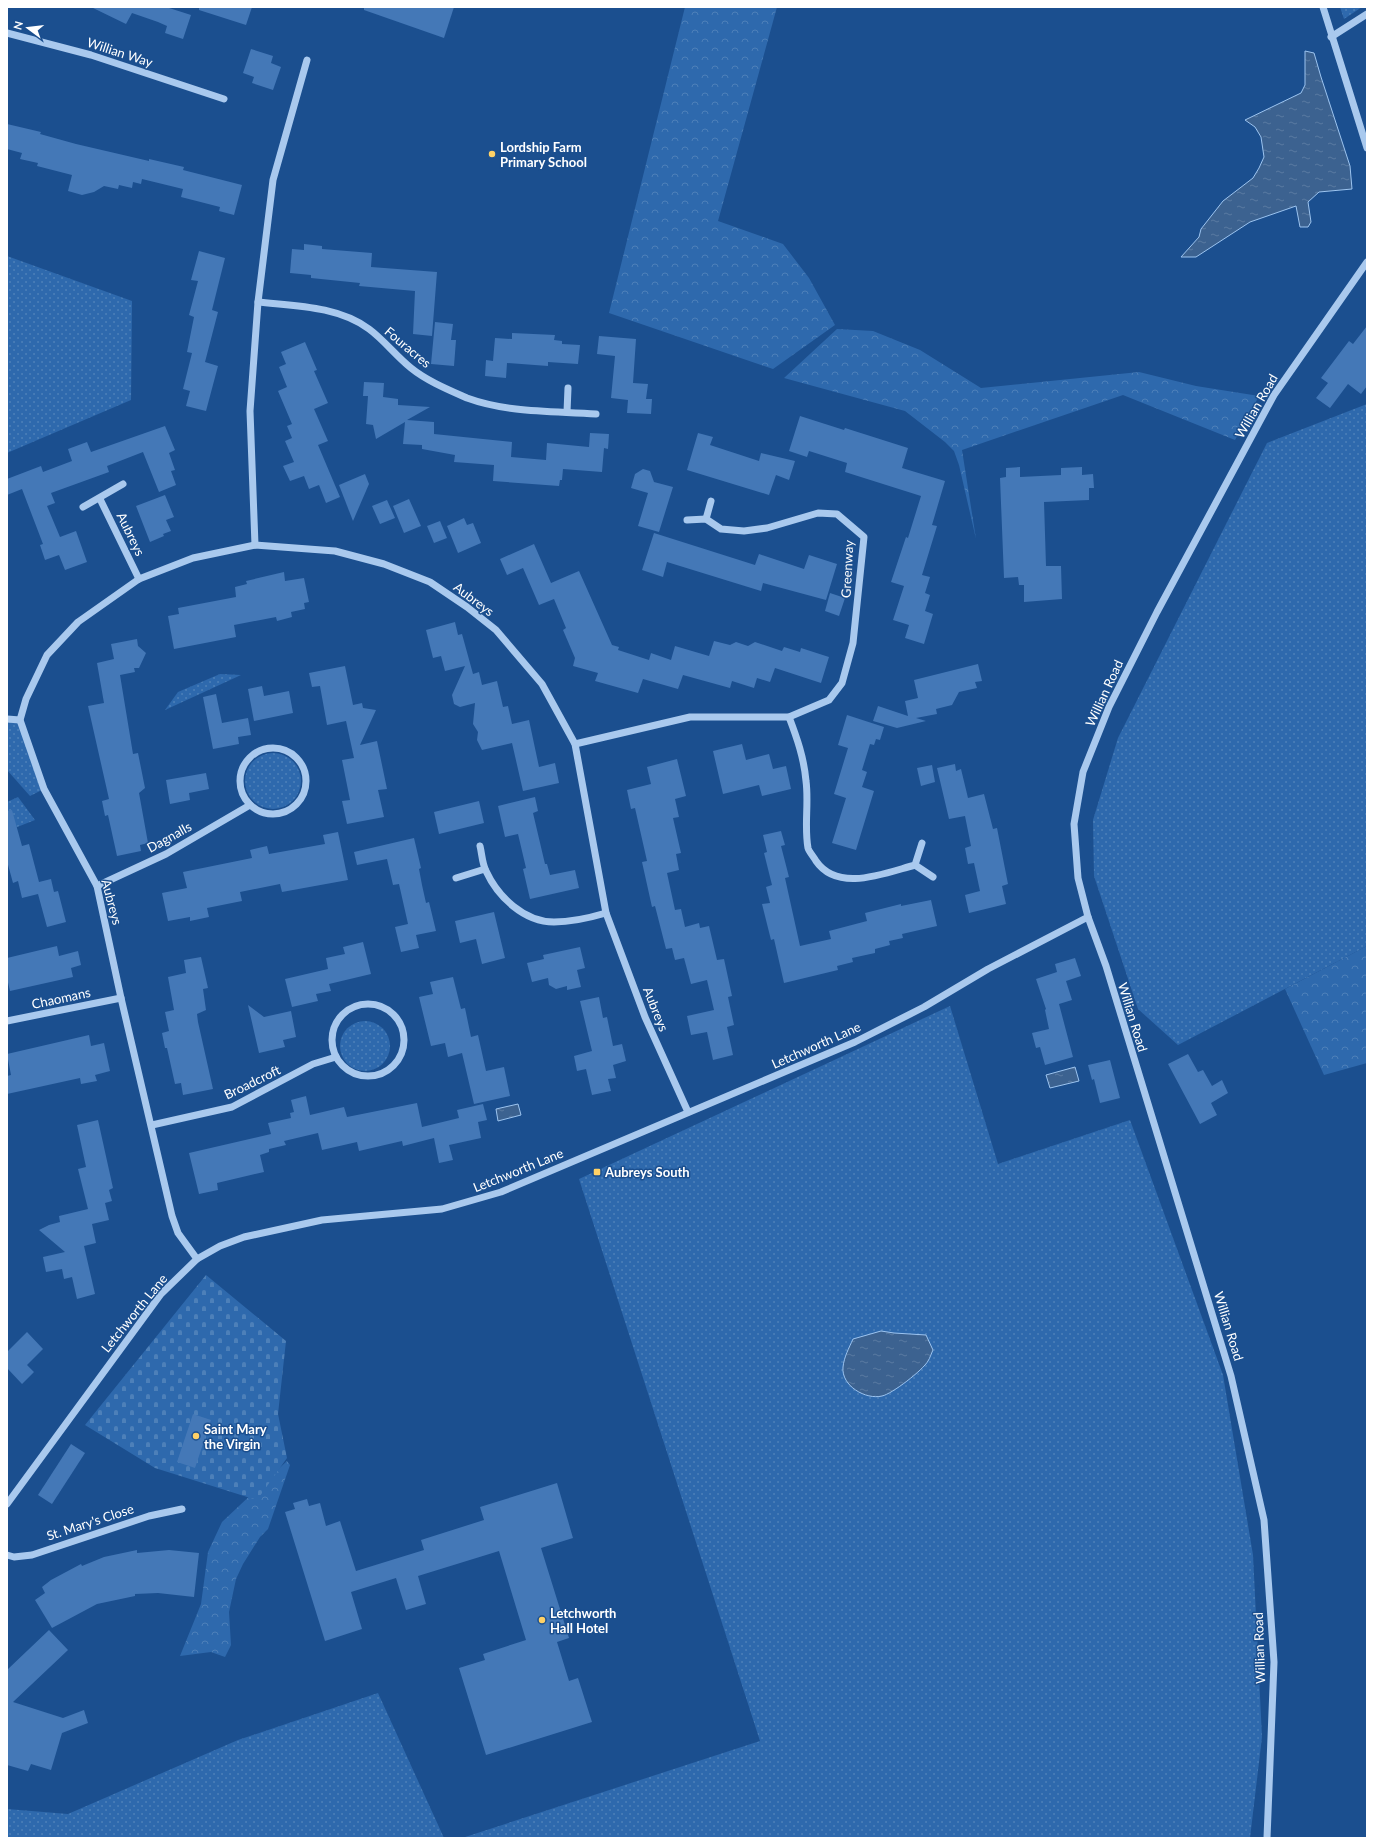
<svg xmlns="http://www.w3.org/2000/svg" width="1374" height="1845" font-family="Lato,sans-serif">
	<defs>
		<pattern id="grass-dots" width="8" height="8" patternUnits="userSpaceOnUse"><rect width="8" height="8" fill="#2e69ad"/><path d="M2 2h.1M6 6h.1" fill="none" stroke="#4d80b9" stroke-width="1.8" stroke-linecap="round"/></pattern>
		<pattern id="forest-crowns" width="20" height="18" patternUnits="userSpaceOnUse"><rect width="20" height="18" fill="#2e69ad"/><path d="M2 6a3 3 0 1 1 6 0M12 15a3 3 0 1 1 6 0" fill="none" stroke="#4d80b9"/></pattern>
		<pattern id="cemetery-stones" width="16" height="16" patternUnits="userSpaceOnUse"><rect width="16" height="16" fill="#2e69ad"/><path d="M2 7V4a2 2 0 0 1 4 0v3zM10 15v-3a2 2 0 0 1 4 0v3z" fill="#4d80b9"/></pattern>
		<pattern id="water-ripples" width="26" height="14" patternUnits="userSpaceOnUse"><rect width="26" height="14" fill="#3c6290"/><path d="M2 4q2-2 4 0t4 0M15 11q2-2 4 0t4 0" fill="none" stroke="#597aa1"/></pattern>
	</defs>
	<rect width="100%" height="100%" fill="#1b4f8f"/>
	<g fill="url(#grass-dots)">
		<polygon points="1340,7 1362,7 1344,19"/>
		<polygon points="7,256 132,301 131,400 7,453"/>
		<polygon points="1367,404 1367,946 1178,1045 1138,1009 1094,876 1093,820 1118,738 1267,443"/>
		<polygon points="220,674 241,675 165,710 178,692"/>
		<polygon points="7,719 20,720 44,789 30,796 7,770"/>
		<circle cx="273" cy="781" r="28"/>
		<polygon points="18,797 35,820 7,831 7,802"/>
		<polygon points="950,1006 998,1164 1130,1120 1223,1375 1253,1555 1262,1737 1250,1838 462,1838 760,1741 579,1179"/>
		<circle cx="365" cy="1046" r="25"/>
		<polygon points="378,1693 444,1838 7,1838 7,1809 68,1814 238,1740"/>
	</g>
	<g fill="url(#forest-crowns)">
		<polygon points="685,7 777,7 718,221 783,244 809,278 835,325 773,369 609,313"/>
		<polygon points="837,329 873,331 920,350 981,388 1139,372 1196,386 1259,396 1235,440 1123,395 962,450 976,539 959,465 954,451 945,442 905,411 784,378"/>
		<polygon points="1367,946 1367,1063 1324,1075 1285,989"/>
		<polygon points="287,1461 290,1465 268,1529 260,1537 243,1564 236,1579 229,1612 231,1645 225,1657 211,1652 180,1656 201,1604 208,1552 222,1522"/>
	</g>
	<polygon fill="url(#cemetery-stones)" points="206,1275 286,1341 278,1414 287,1458 257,1500 155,1468 85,1425"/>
	<g fill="url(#water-ripples)" stroke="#9cc4f0">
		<polygon points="1305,51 1314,53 1321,77 1350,166 1352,189 1319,192 1308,202 1311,222 1308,227 1300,227 1296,206 1250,222 1196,257 1181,257 1199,237 1201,229 1223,201 1253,178 1259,168 1264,157 1261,137 1255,127 1245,120 1301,93 1305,85"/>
		<polygon points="1075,1067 1079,1081 1050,1088 1046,1075"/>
		<polygon points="518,1104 521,1115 498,1121 496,1109"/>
		<path d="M 881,1331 L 894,1333 L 926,1335 L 933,1350 C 931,1354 930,1358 928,1361 C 923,1370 892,1394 882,1396 C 866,1400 841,1386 843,1367 C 844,1357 849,1348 853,1339 Z"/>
	</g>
	<g fill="#4478b7">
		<polygon points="91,7 166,7 191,15 183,39 165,33 167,26 158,22 132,13 126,24"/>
		<polygon points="199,7 252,7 246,25 199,10"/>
		<polygon points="364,7 454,7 444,38 364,10"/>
		<polygon points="251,49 273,56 271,63 281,67 273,90 252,83 254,77 243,73"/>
		<polygon points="7,124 41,132 40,134 76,144 149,161 149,159 184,167 183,170 242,185 234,215 219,211 220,207 181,197 183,189 142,179 141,184 133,182 132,188 119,185 118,189 104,186 94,192 82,195 68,191 72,175 37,166 38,163 20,159 22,153 7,149"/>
		<polygon points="304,244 322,246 322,249 372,253 371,267 437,272 432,336 413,334 415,291 359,286 360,283 311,278 311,275 290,273 292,249 304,250"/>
		<polygon points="199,251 225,258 212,310 218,312 205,362 218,366 206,411 186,406 190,391 183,389 192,353 187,352 194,317 189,315 198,281 191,280"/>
		<polygon points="435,322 453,324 451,340 456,340 454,366 431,364"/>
		<polygon points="1367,326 1367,386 1361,394 1348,384 1330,408 1316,398 1328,383 1321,378 1349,341 1353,344"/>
		<polygon points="512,333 555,335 554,340 562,341 562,344 580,345 578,364 548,362 548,366 507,363 506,378 485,376 486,360 493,361 495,338 512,339"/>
		<polygon points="599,336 636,339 633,383 648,384 646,399 652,399 651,414 627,413 628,400 611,398 615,356 597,354"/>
		<polygon points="305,342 317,370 314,371 328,403 314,409 328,441 318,445 340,497 326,503 319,485 309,489 304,476 290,481 283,466 294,462 285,441 292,438 287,426 292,424 278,391 287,387 279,367 286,364 281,352"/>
		<polygon points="364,382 384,383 383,397 398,399 398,405 430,407 407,420 434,422 434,434 512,442 511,457 546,460 547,443 589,447 590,433 609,434 608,449 604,448 602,472 563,469 562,480 560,480 559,486 493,481 494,465 454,462 455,455 422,449 422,445 403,444 405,422 376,439 373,425 366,424 368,396 363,396"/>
		<polygon points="800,416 844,430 845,428 908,448 902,468 945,481 932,525 937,526 922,575 930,577 925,593 930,595 925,611 933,614 924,644 905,638 909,625 893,620 904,586 891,582 906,537 908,538 921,496 845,472 847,463 809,451 807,457 789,451"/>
		<polygon points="165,426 175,450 169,453 175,470 171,471 176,485 159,492 143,452 107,466 109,472 51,493 55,503 47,506 60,537 76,531 87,562 65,570 59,555 45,560 40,545 43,544 22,489 7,495 7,479 41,466 43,472 72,461 68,449 87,442 91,452"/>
		<polygon points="698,433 713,437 710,445 759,461 761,453 795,461 789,480 776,475 769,495 687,470"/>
		<polygon points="1020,467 1020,477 1061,475 1061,468 1082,467 1082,475 1093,474 1094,488 1089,488 1089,500 1044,502 1046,566 1061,566 1062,599 1024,602 1024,585 1019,585 1018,577 1004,578 1000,478 1006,477 1006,468"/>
		<polygon points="643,469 650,471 654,482 673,487 659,532 638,526 648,493 631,488 635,474"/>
		<polygon points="365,474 369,484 353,521 339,485"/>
		<polygon points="165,495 174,517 166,520 171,531 163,534 164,536 150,542 136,506"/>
		<polygon points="409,499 421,526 404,533 393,506"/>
		<polygon points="387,500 395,518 380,524 372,506"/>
		<polygon points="464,518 467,525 473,523 481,543 458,553 447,526"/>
		<polygon points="440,521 447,538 434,543 427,526"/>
		<polygon points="654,533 755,565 759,554 804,569 809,555 837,564 826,600 763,583 761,591 667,562 663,577 642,570"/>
		<polygon points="534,544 551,583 579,571 612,645 619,647 618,650 649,660 651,653 671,660 675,646 709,656 714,641 730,645 736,642 748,646 755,642 782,651 784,647 800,652 801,648 829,657 821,683 775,668 770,682 757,678 754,688 732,681 730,688 683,675 678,689 643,679 638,693 595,681 598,673 573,666 575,658 563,630 566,628 554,599 539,605 523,568 507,575 500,559"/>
		<polygon points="284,572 285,581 304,578 309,602 304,603 305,609 291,612 292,617 277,621 276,617 234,625 236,637 174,649 168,616 179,614 178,608 236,597 235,587 247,584 246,581"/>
		<polygon points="830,593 845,598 839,616 825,611"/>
		<polygon points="455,622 458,635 462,634 473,674 479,672 482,685 497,681 503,707 508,706 512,724 529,720 539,767 555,763 559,783 523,791 512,743 482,750 477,740 478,732 473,724 475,703 460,707 454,704 452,695 465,666 445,671 441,656 433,658 426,630"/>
		<polygon points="137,639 138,646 146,653 139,668 134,668 135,672 120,675 133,754 138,753 145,788 139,793 148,843 140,845 141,851 117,856 108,815 105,816 102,801 109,799 88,706 104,703 97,663 114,659 111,644"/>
		<polygon points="978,664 982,681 975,682 977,688 959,692 952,705 936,709 937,714 916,718 926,721 897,728 873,721 878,706 908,716 905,701 918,698 914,680"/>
		<polygon points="345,666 353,705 362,703 363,708 376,710 360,745 377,741 387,789 378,790 384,817 347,824 342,801 350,800 342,760 354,758 346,721 327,725 320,686 312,687 309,673"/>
		<polygon points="262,686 264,696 289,691 293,713 254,721 248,689"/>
		<polygon points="216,694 222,723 248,718 251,735 238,737 239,744 213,749 203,697"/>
		<polygon points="847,715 884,727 880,740 876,739 874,745 870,744 862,770 867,772 862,787 874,791 856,850 832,843 846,798 834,794 848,748 838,745"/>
		<polygon points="742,744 746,760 769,754 773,769 786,766 791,789 762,796 759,785 723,794 713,751"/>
		<polygon points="677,759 686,796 675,799 679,817 673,818 681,853 676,854 679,870 667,873 675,910 681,909 685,927 699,923 700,928 709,926 717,960 724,959 732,996 728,997 734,1025 727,1027 733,1055 713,1060 707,1032 691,1035 687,1016 714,1010 707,980 691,984 684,958 675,960 672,948 666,949 655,906 652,907 642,862 647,861 635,808 631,809 627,790 651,784 647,767"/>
		<polygon points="955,764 956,771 961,769 968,798 984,794 993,829 997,828 1008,884 1002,886 1006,904 969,913 965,895 980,891 974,863 968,864 965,848 971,846 965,816 949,819 937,768"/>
		<polygon points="932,765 935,782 921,786 917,768"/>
		<polygon points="206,773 209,789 189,793 190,800 170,804 166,780"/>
		<polygon points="535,797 538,811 533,813 545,864 547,864 550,875 575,870 579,888 530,899 523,869 526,868 518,834 505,837 498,806"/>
		<polygon points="479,801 484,823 439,834 434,812"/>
		<polygon points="12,810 22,846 29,844 39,882 51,879 54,892 58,891 66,922 47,927 38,894 22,898 18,881 13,883 7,861 7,811"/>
		<polygon points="781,831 785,845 781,846 789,877 785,878 800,946 831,939 829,931 867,921 865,913 901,904 901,906 931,900 937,926 902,934 903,938 889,941 890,945 875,949 875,953 852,958 853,962 837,966 838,970 784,983 774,939 771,940 762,904 770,903 766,887 772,885 764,853 767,852 763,835"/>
		<polygon points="338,832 348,880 282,892 280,884 240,892 242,901 207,908 209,917 190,921 190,917 168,921 162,893 187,888 183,872 252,858 250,850 267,846 269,854 325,844 323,835"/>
		<polygon points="414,838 421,868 419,869 422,885 426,903 429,902 436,931 416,935 419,948 401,952 395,927 408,924 399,884 393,885 387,859 357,865 354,852"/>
		<polygon points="494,912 505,958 482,964 476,939 460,943 455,921"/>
		<polygon points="363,942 371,974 329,984 331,991 316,994 318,1001 292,1007 285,979 328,969 326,958 345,954 343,947"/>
		<polygon points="57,946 59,956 78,951 81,965 71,968 73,977 10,991 7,978 7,958"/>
		<polygon points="580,947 585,968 577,970 581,987 567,990 567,986 556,989 549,985 548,978 532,982 527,963 544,959 543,955"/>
		<polygon points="201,957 208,988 203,989 206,1010 197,1014 198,1022 213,1089 183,1095 181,1083 175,1084 167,1048 165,1048 162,1033 169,1031 165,1012 174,1010 168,977 186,973 184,960"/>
		<polygon points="1075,958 1081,976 1066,981 1072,1000 1059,1004 1073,1057 1045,1065 1040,1047 1036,1048 1032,1033 1049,1029 1045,1010 1046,1009 1036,979 1057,972 1055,964"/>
		<polygon points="453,977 461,1009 465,1008 471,1037 478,1035 486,1071 504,1067 510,1096 474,1104 462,1053 448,1057 445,1043 431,1046 419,997 433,994 430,982"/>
		<polygon points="599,997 603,1018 607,1017 613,1046 622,1044 626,1061 613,1065 616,1078 608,1079 611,1091 592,1095 586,1069 577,1071 574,1056 592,1051 580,1001"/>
		<polygon points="248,1005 264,1017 291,1011 296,1037 283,1040 285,1047 259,1053"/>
		<polygon points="89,1035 91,1046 104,1043 110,1071 95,1075 97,1081 81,1084 80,1078 7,1094 7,1076 11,1075 7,1054"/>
		<polygon points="1188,1054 1198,1072 1203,1070 1212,1086 1222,1080 1228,1093 1211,1103 1217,1115 1200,1124 1168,1064"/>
		<polygon points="1110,1060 1120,1098 1100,1103 1094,1079 1092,1080 1088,1065"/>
		<polygon points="306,1096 310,1115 344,1107 347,1117 417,1103 422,1127 459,1118 457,1110 483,1104 487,1120 478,1122 481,1138 449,1145 453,1160 439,1163 434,1138 403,1146 402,1141 359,1151 357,1142 322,1150 318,1133 284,1141 286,1145 269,1149 269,1152 260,1155 264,1172 217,1183 218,1190 199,1194 189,1153 271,1134 268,1123 291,1118 290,1113 294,1112 291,1100"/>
		<polygon points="98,1120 113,1188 109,1190 112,1201 105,1203 109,1220 92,1224 96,1243 84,1246 95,1294 77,1299 72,1277 64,1279 62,1269 46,1272 43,1257 65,1252 39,1230 49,1225 60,1222 59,1216 88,1209 78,1169 86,1167 77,1125"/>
		<polygon points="27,1332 43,1349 27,1365 34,1372 22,1384 7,1368 7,1352"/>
		<polygon points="193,1414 211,1420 195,1468 177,1462"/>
		<polygon points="71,1444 85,1453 52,1504 38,1495"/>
		<polygon points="557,1483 573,1538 541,1548 569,1638 557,1642 569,1681 578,1678 592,1722 486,1755 459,1668 485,1660 483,1654 526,1640 499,1551 418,1576 426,1604 406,1610 396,1578 351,1592 362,1629 325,1641 285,1512 295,1509 293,1503 307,1499 309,1506 320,1503 326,1526 340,1521 356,1571 424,1550 421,1540 484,1520 480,1507"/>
		<polygon points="137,1550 137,1553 169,1550 199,1553 194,1597 158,1593 135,1594 135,1596 97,1604 52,1628 35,1600 45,1593 42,1587 51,1580 81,1564 82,1566 104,1557"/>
		<polygon points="49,1630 68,1650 13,1702 63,1718 84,1710 88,1723 62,1733 51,1770 31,1764 28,1771 7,1765 7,1670"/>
	</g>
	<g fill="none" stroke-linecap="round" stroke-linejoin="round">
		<g stroke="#a9c9ee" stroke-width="7">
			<polyline points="1323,7 1367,148"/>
			<polyline points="7,33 91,55 224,99"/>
			<polyline points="1331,37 1367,14"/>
			<path d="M 258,302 C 295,306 338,306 369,329 C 384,340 396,356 411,368 C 427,381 449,390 467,398 C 508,413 554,411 596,414"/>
			<polyline points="567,412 568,388"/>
			<polyline points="100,499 139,579"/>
			<polyline points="83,507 123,484"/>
			<polyline points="706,519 711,501"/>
			<polyline points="255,545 250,411 258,302 273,180 307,60"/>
			<path d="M 789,717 C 797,738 804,758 806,781 C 809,803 804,826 808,848 C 809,852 814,857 816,861 C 838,893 885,873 915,865 L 922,843"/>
			<polyline points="7,719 20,720"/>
			<polyline points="575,744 690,717 789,717 829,700 842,683 853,643 864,537 837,514 818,513 767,528 744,531 721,529 706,519 687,520"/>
			<circle cx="273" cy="781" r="33"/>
			<path d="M 480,846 C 482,854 482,863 486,871 C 498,897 524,922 554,922 C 572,922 589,918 606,913"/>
			<polyline points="915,865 933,877"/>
			<polyline points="456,878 485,869"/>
			<polyline points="97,886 166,854 250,805"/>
			<circle cx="368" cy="1040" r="36"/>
			<polyline points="7,1021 121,998"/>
			<polyline points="152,1125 232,1107 313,1064 336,1057"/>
			<polyline points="197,1259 178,1233 172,1216 121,998 97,886 44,789 20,720 26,699 47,655 78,622 139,579 193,558 255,545 335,551 384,564 430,582 467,607 496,630 542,684 575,744 606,913 645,1017 688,1112"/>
			<polyline points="7,1504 161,1294 197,1259 220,1246 244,1237 322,1220 442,1209 501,1192 855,1042 924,1007 988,969 1088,917"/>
			<polyline points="7,1555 14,1557 32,1555 149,1516 182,1509"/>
			<polyline points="1267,1838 1274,1662 1264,1520 1231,1376 1106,966 1088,917 1078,878 1074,824 1083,772 1109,707 1157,612 1274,395 1367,262"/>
		</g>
	</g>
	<g fill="#ffd166" stroke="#1b4f8f" stroke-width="1.5">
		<circle cx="492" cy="154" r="4"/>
		<rect x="593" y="1168" width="8" height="8" rx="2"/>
		<circle cx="196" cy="1436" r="4"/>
		<circle cx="542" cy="1620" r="4"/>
	</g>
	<g text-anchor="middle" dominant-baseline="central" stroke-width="3" stroke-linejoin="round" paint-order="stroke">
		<g font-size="13" fill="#fff" stroke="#1b4f8f">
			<text transform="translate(120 52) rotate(18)">Willian Way</text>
			<text transform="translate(408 347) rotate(40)">Fouracres</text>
			<text transform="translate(1256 406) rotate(-60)">Willian Road</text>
			<text transform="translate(131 534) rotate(64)">Aubreys</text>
			<text transform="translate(847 569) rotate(-87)">Greenway</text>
			<text transform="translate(474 599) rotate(37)">Aubreys</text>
			<text transform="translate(1104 693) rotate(-65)">Willian Road</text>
			<text transform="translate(169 837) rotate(-29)">Dagnalls</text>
			<text transform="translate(112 902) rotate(75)">Aubreys</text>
			<text transform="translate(61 998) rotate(-12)">Chaomans</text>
			<text transform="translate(656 1009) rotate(68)">Aubreys</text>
			<text transform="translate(1133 1017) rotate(73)">Willian Road</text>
			<text transform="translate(816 1045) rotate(-24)">Letchworth Lane</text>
			<text transform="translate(252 1082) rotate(-26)">Broadcroft</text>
			<text transform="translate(518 1170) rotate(-22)">Letchworth Lane</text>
			<text transform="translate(134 1313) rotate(-51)">Letchworth Lane</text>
			<text transform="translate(1229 1326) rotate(73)">Willian Road</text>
			<text transform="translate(90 1522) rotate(-18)">St. Mary's Close</text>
			<text transform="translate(1259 1648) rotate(-92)">Willian Road</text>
		</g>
		<g font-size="13" font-weight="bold" fill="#fff" stroke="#1b4f8f" text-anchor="start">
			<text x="500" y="147">Lordship Farm<tspan x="500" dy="15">Primary School</tspan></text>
			<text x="605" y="1172">Aubreys South</text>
			<text x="204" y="1429">Saint Mary<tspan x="204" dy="15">the Virgin</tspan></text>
			<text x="550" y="1613">Letchworth<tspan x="550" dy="15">Hall Hotel</tspan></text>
		</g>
	</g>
	<rect width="1374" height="1845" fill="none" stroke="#ffffff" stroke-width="16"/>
	<g transform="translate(28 28) rotate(285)" stroke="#1b4f8f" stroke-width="3" paint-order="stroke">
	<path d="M0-3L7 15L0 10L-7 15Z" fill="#ffffff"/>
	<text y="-6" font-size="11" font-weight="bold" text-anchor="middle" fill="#ffffff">N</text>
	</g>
</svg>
